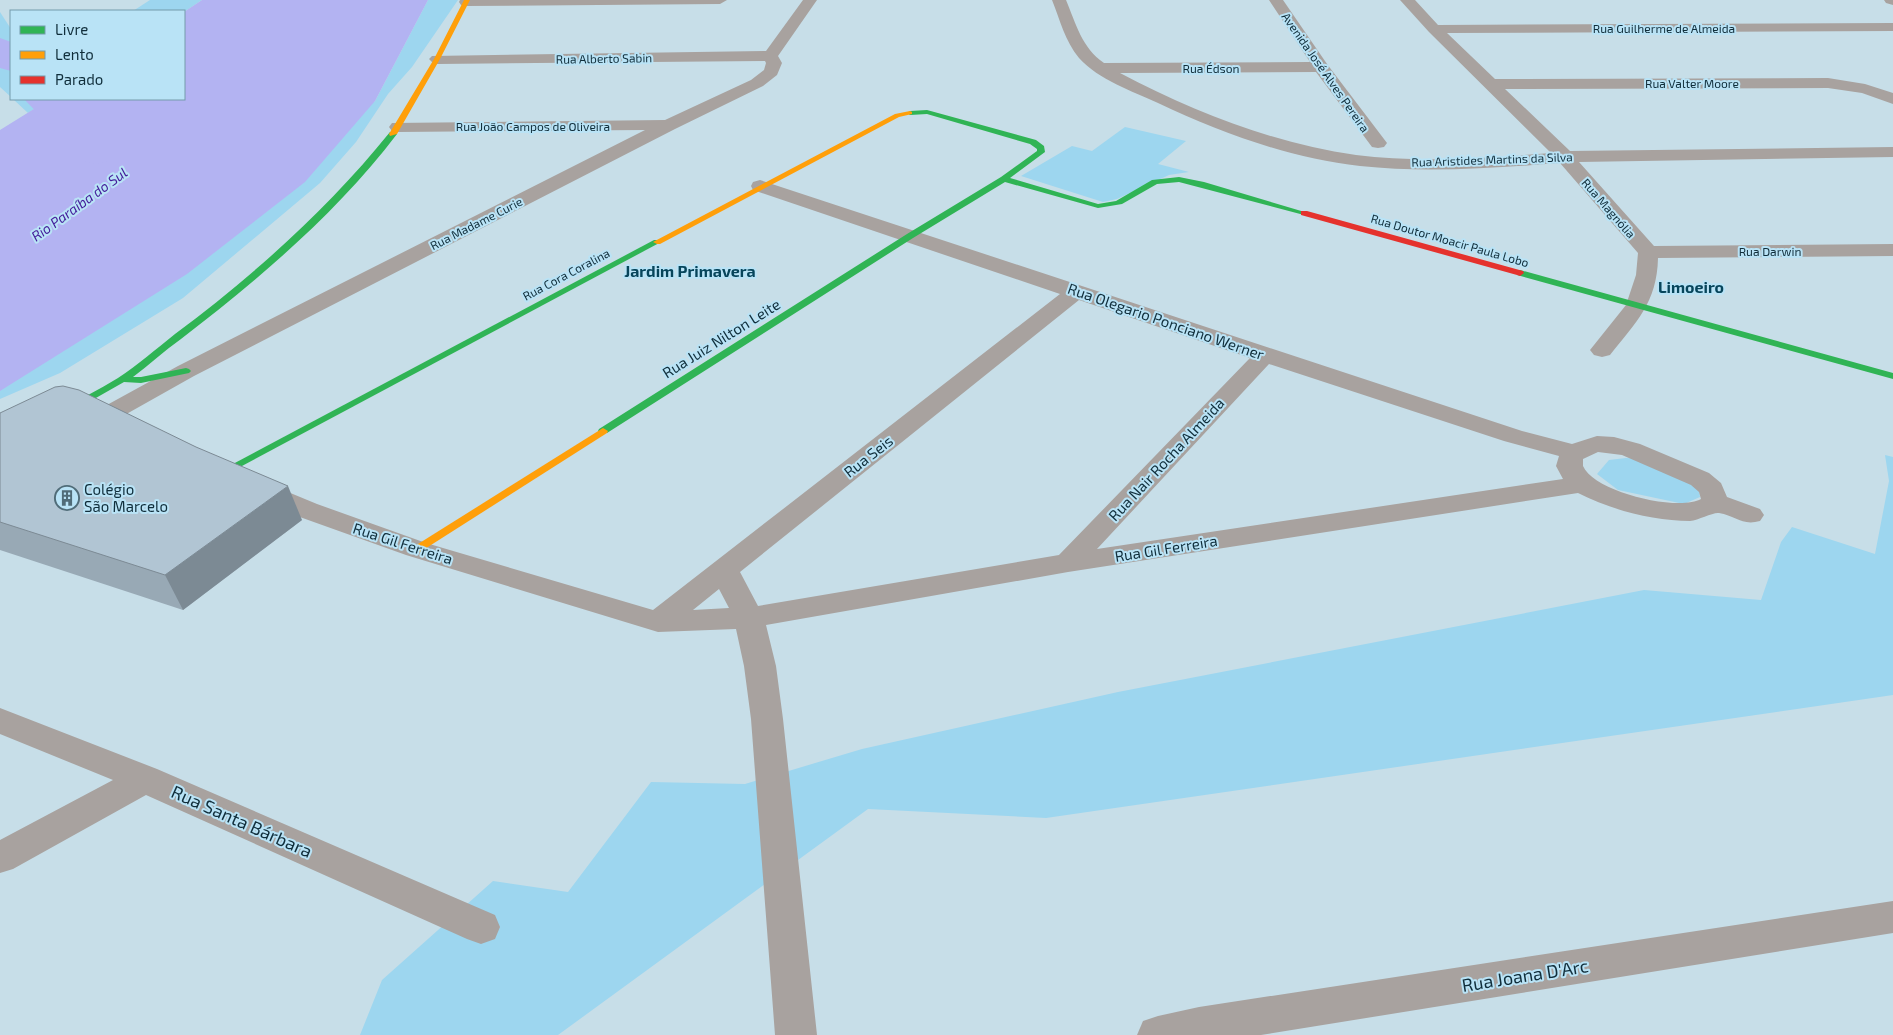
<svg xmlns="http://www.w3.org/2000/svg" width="1893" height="1035" font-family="'Exo 2',sans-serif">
	<rect width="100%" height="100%" fill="#c7dee8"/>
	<g fill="#9dd6ef">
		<polygon points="150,0 202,0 184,12 133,11"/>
		<polygon points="428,0 458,0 412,67 388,94 356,142 320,183 183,298 60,373 0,399 0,378 375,101"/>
		<polygon points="0,12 11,29 11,97 0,87"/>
		<polygon points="13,99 50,99 28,113"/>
		<polygon points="1125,127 1186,141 1158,164 1189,172 1169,175 1117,199 1103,202 1021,176 1072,146 1092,151"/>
		<polygon points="1885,455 1893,457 1893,695 1046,818 868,809 558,1035 360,1035 382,980 493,881 568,892 651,782 745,784 862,749 1118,692 1644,590 1761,600 1781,542 1792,527 1875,554 1889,481"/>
		<polygon points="1626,458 1648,459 1698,483 1700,497 1684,504 1618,490 1597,474 1609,460"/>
	</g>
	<polygon fill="#b3b3f2" points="202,0 428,0 375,101 305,182 187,274 0,391 0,130 50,99 184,99 184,12"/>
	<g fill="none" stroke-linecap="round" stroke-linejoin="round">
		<g fill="#b3b3f2" fill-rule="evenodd">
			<polygon points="0,38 11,42 11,71 0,68"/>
			<polygon points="24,99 58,99 108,147 113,154 108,161 96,164 84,161"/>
		</g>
		<g fill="#a8a29f" fill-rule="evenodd">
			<polygon points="460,0 727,0 720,4 466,6 461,5 459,2"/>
			<polygon points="803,0 817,0 778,56 782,63 777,75 763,86 675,129 194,376 114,421 105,423 96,421 93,416 96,411 178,366 645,130 398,132 392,131 389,127 392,123 665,120 751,80 764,70 766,63 765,61 437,64 432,62 429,59 432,56 766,51"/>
			<path d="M 1052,0 L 1066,0 C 1076,24 1082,48 1104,63 L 1310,62 L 1269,0 L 1283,0 L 1327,64 L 1387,143 L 1384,147 L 1378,148 L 1372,147 L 1316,72 L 1120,73 C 1194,112 1273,143 1356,155 C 1420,163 1487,158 1551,153 L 1429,32 L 1400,0 L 1415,0 L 1438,25 L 1893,23 L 1893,31 L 1447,33 L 1495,79 L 1828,78 L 1865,84 L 1893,93 L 1893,104 L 1862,93 L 1828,88 L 1505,89 L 1570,151 L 1893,147 L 1893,157 L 1579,162 L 1654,246 L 1893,244 L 1893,256 L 1658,258 C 1657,303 1636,322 1610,355 L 1602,357 L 1594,355 L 1590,350 L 1626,305 L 1636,275 L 1638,253 L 1560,163 C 1494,168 1426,173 1360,166 C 1289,158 1222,133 1158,103 C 1132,91 1099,80 1079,58 C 1065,41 1060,20 1052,0 Z"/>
			<polygon points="1884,0 1893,0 1893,5 1886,3"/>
			<path d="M 760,180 L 1522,431 L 1572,444 L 1597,436 L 1614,437 L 1640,444 L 1709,473 L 1721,483 L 1727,497 L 1760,509 L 1764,515 L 1760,521 C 1742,526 1736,516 1719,513 C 1713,512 1699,520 1690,521 C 1654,521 1611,510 1578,493 L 1068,572 L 766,625 L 776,666 L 783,719 L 817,1035 L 775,1035 L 751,719 L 744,666 L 736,629 L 658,632 L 406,555 L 297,516 L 253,497 L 249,491 L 253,485 L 262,483 L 271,485 L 317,504 L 426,543 L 653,610 L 1060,294 L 753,190 L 751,186 L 753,182 ZM 1079,300 L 1250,358 L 1059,555 L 758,606 L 740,572 ZM 1269,364 L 1504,441 L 1559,456 L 1556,466 L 1563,479 L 1097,549 ZM 1598,452 L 1622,455 L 1691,485 L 1699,492 L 1701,499 C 1678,512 1594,492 1583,466 L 1583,459 ZM 719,589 L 729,608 L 693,610 Z"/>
			<polygon points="0,708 157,769 495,915 500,927 495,939 481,944 467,939 146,795 13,869 0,873 0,840 113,780 0,734"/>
			<polygon points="1893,901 1893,933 1261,1035 1137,1035 1143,1021 1158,1016 1199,1007"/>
		</g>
		<g fill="#30b455" fill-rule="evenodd">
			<polygon points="927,110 1036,140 1044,146 1045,152 1010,178 1098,204 1116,201 1152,180 1179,177 1204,182 1308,213 1304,215 1179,182 1157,184 1122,204 1098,208 1005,182 913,238 607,433 599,433 598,431 599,429 907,234 1001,177 1037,151 1037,149 1030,144 927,114 910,115 907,113 910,111"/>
			<path d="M 390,132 L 397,134 C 337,213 259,279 181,339 C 164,351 149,365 133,377 L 141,377 L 186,368 L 189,369 L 191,371 L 189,373 L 141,383 L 124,382 L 80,407 L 0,447 L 0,440 C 39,420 80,401 118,378 C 138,365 156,349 175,334 C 254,275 328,209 390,132 Z"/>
			<polygon points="654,240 657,240 661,242 225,475 221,476 216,473"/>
			<polygon points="1520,270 1893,373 1893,379 1517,275 1517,271"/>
		</g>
		<g fill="#ff9f0a" fill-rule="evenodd">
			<polygon points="464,0 470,0 440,59 397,134 390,136 389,134 434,59"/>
			<polygon points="910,111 912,112 912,114 899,117 660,244 657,244 653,242 895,114"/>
			<polygon points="603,428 608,431 607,433 420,552 416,553 410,549"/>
		</g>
		<polygon fill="#e5322d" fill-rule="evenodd" points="1301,211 1307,211 1523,271 1524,273 1520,276 1517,275 1301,215"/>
	</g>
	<polygon fill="#98a9b5" points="0,413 302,520 183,610 0,550"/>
	<polygon fill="#7c8a94" points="288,486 302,520 183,610 165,575"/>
	<polygon fill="#b1c5d3" stroke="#7c8a94" points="63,386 79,390 196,447 288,486 165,575 0,522 0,413 55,387"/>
	<defs>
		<symbol id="building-ring" viewBox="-11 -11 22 22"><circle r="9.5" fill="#b9e3f6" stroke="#506c78" stroke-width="1.5"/><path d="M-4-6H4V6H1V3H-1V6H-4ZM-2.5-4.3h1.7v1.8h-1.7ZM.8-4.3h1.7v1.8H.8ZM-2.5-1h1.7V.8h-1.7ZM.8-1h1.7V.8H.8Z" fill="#506c78"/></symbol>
	</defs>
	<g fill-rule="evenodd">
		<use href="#building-ring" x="53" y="484" width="28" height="28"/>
	</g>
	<g text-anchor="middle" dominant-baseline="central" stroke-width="4" stroke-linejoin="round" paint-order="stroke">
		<g font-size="12" fill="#102e3b" stroke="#b9e3f6">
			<text x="1664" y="28">Rua Guilherme de Almeida</text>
			<text transform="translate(604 58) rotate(-1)">Rua Alberto Sabin</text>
			<text x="1211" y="68">Rua Édson</text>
			<text transform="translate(1326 72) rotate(55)">Avenida José Alves Pereira</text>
			<text x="1692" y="83">Rua Valter Moore</text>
			<text x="533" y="126">Rua João Campos de Oliveira</text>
			<text transform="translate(1492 159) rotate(-2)">Rua Aristides Martins da Silva</text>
			<text transform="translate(1609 208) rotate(49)">Rua Magnólia</text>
			<text transform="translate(476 223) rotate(-27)">Rua Madame Curie</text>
			<text transform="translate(1450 240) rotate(16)">Rua Doutor Moacir Paula Lobo</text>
			<text x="1770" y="251">Rua Darwin</text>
			<text transform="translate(566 274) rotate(-28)">Rua Cora Coralina</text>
		</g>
		<g font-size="14" font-style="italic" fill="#431c9a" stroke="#b9e3f6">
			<text transform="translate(79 204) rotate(-36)">Rio Paraíba do Sul</text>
		</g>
		<g font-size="15" fill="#102e3b" stroke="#b9e3f6">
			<text transform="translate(1166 321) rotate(19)">Rua Olegario Ponciano Werner</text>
			<text transform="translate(721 338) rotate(-32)">Rua Juiz Nilton Leite</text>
			<text transform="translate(868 456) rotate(-38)">Rua Seis</text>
			<text transform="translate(1166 459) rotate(-47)">Rua Nair Rocha Almeida</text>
			<text transform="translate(403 543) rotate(18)">Rua Gil Ferreira</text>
			<text transform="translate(1166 548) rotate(-9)">Rua Gil Ferreira</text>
		</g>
		<g font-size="15" fill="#102e3b" stroke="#b9e3f6" text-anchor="start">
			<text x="84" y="489">Colégio<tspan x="84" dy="17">São Marcelo</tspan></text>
		</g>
		<g font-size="16" font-weight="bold" fill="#07455b" stroke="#b9e3f6">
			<text x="690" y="270">Jardim Primavera</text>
			<text x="1691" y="286">Limoeiro</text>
		</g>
		<g font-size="18" fill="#102e3b" stroke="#b9e3f6">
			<text transform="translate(242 821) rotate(24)">Rua Santa Bárbara</text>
			<text transform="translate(1525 975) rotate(-9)">Rua Joana D'Arc</text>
		</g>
	</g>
	<rect x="10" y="10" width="175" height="90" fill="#b9e3f6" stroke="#759bab"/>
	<rect x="20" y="26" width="25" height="8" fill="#30b455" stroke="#759bab"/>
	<text x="55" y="35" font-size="15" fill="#102e3b">Livre</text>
	<rect x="20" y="51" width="25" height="8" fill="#ff9f0a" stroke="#759bab"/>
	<text x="55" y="60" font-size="15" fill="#102e3b">Lento</text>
	<rect x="20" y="76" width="25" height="8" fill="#e5322d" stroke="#759bab"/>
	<text x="55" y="85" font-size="15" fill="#102e3b">Parado</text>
</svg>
